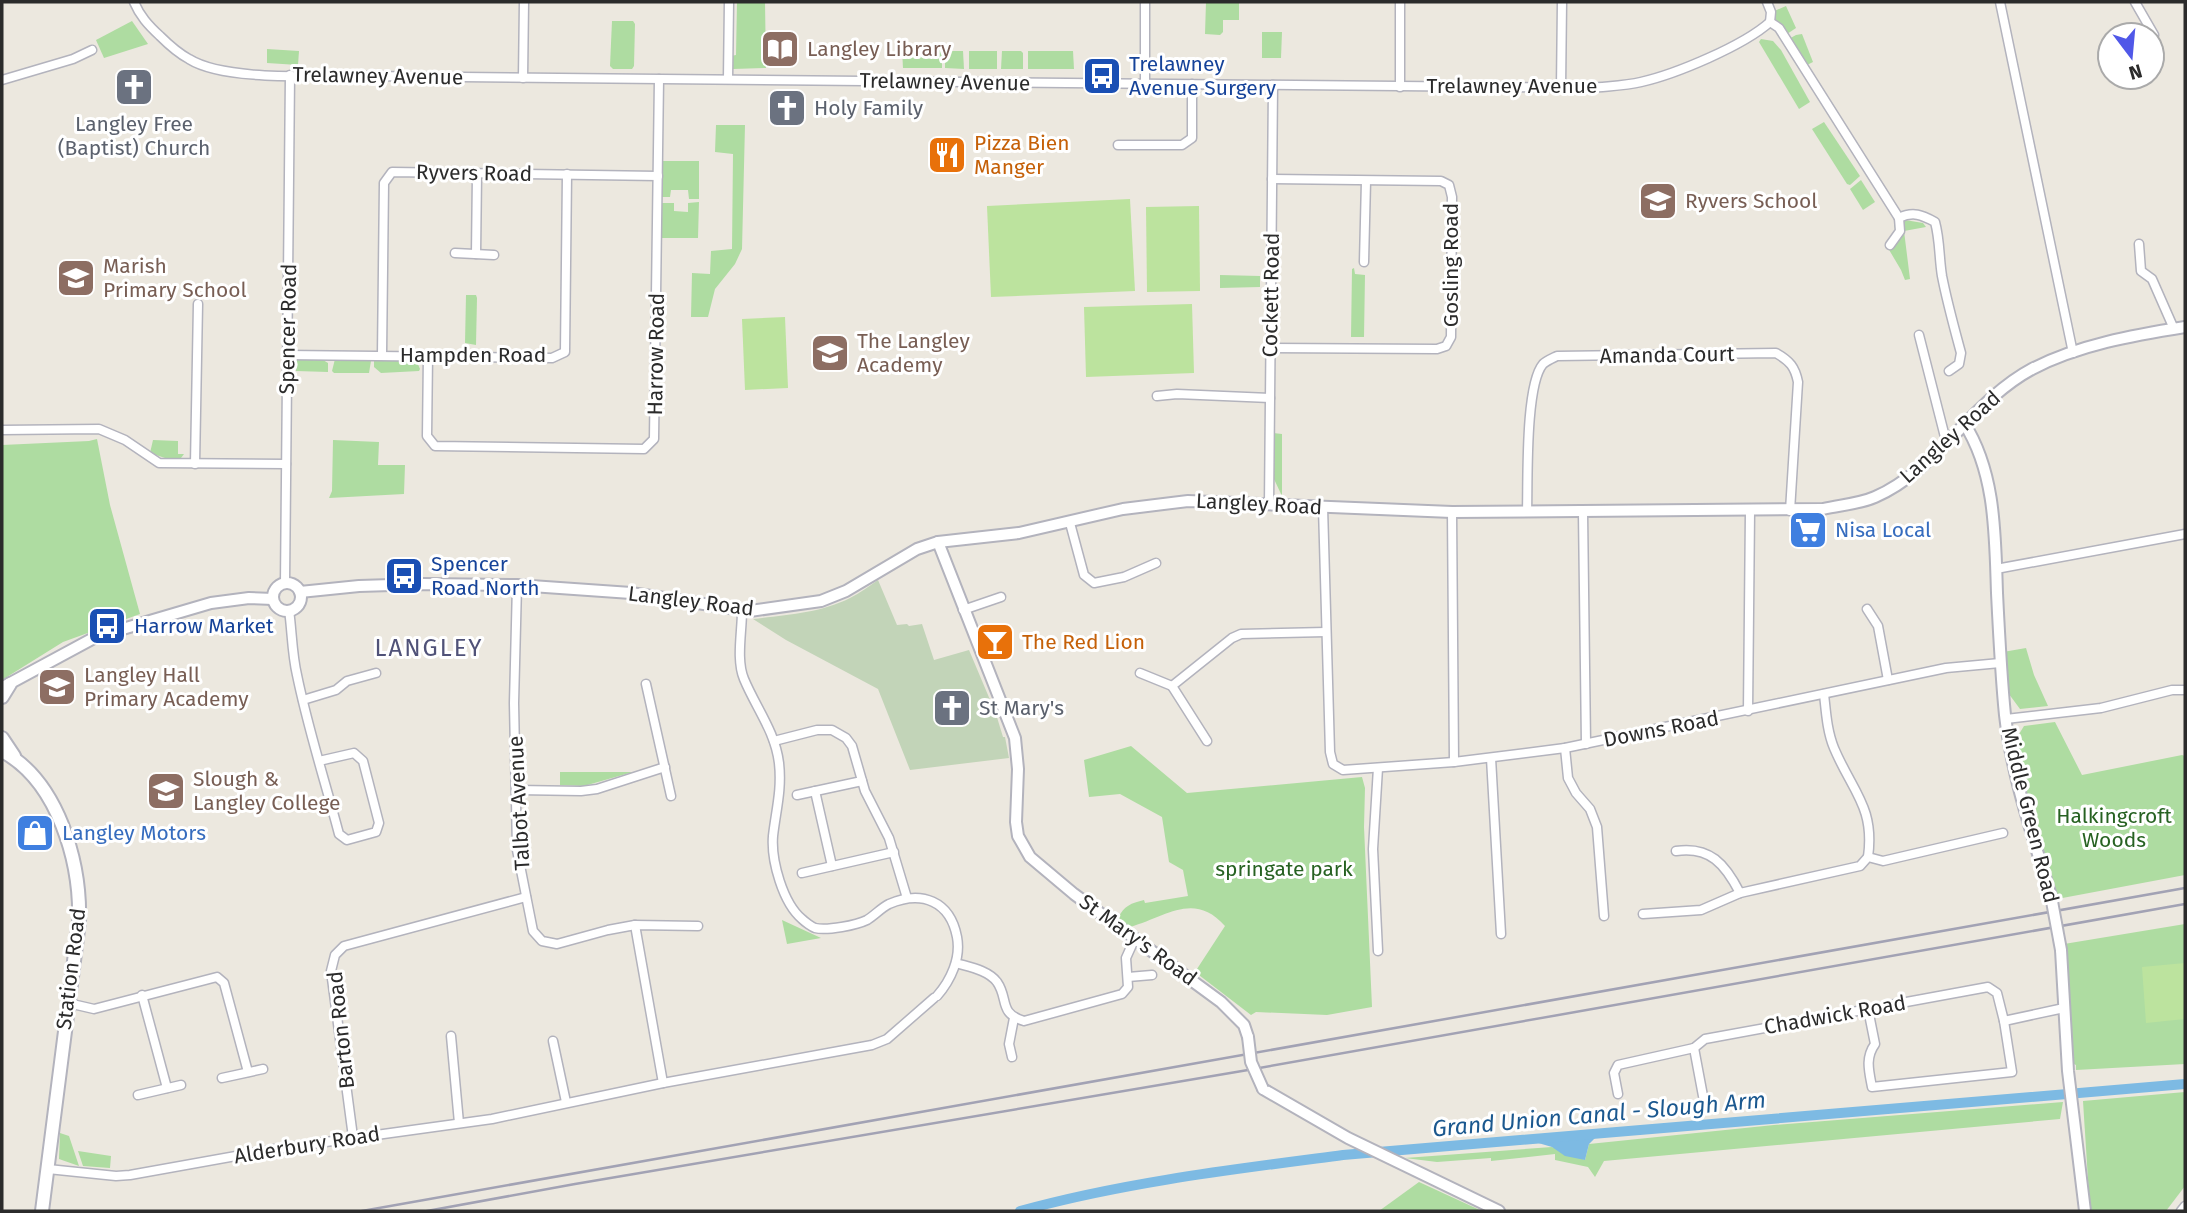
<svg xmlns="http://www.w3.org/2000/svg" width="2187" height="1213" font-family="'Fira Sans',sans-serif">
	<rect width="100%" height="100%" fill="#ece8df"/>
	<g fill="#aedca1">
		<polygon points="737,2 765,2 766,68 733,69 731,56 736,55"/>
		<polygon points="1206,2 1239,2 1239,20 1223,20 1223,32 1220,35 1205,34"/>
		<polygon points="1786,6 1796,28 1784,36 1772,12"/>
		<polygon points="132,21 148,44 104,58 96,40"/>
		<polygon points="612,21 633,21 635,24 634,66 632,69 613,69 610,66"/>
		<polygon points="1262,32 1282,32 1281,58 1262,58"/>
		<polygon points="1802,34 1813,62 1803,67 1787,40 1796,35"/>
		<polygon points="1761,39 1773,41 1781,50 1810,102 1799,109 1759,42"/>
		<polygon points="267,49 299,51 298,65 267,63"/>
		<polygon points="902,50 942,50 942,68 903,68"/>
		<polygon points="945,51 963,51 964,69 945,68"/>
		<rect x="969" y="51" width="28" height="18"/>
		<polygon points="1002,51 1021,51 1023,53 1023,69 1001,69"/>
		<polygon points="1028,51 1073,51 1074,69 1028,69"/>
		<polygon points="1824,122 1860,176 1850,185 1847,184 1812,129"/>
		<polygon points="716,125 745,125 742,249 735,264 715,289 708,317 691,317 692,273 710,274 711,251 732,249 733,154 715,152"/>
		<polygon points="662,161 699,161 699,199 689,199 688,190 671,190 670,197 660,197"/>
		<polygon points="1861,180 1875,202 1863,210 1850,189"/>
		<polygon points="699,202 698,238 660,238 660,203 674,203 674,211 688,212 688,203"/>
		<polygon points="1905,220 1923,223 1926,227 1904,231 1910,279 1905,280 1901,270 1888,248 1896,233 1894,225"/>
		<polygon points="1354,268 1355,274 1365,275 1364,337 1351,337 1352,269"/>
		<polygon points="1220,275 1260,276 1260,287 1220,288"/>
		<polygon points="466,295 476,295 477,298 476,345 465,343"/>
		<polygon points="335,359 371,361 369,373 334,373 332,371"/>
		<polygon points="297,360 323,360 328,363 328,372 296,371"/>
		<polygon points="374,360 413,360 417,362 420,369 419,371 381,373 374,367"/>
		<polygon points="1273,433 1282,434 1282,496 1273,477"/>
		<polygon points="97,439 110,505 140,614 63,642 2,680 2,445 89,441"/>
		<polygon points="153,440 178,441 178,454 184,454 181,458 165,458 150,453"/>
		<polygon points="333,440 379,442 378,465 405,465 404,494 329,498 332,491"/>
		<polygon points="2026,648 2034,675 2048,706 2020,709 2003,686 2003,652"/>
		<polygon points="2055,722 2082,775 2182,755 2185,756 2185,875 2057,899 2013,756 2013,744 2024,726"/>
		<path d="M 1131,746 L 1187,793 L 1362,777 L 1365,788 L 1364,827 L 1372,1007 L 1327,1015 L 1256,1012 L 1251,1015 L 1195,972 L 1225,926 C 1194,891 1166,917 1130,927 L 1118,918 C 1124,906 1131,903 1144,900 L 1145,903 L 1188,896 L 1183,870 L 1169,862 L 1162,817 L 1120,794 L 1089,797 L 1084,760 Z"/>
		<polygon points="560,772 633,772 584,786 560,785"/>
		<polygon points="782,920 821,938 787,944"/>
		<polygon points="2185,924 2185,1064 2076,1070 2076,1065 2072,1063 2064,944"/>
		<polygon points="2185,1092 2185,1186 2166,1211 2090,1211 2083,1101"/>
		<polygon points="2063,1102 2060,1119 1604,1161 1595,1177 1588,1167 1555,1160 1555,1154 1491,1161 1491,1158 1437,1162 1405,1158 1552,1147 1585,1160 1589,1144 1774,1125"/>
		<polygon points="60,1133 69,1136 79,1166 59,1159"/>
		<polygon points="78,1151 111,1156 110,1168 83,1166"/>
		<polygon points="1419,1182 1482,1211 1379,1211"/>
	</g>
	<path fill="#c2d4b8" d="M 878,580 L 897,625 L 907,624 L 909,626 L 922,624 L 934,660 L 969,650 L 996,714 L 1003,737 L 1005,737 L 1009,758 L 910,770 L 878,689 L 786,640 L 753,619 C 785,615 821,613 850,598 C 860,593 869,586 878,580 Z"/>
	<g fill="#bce39e">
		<polygon points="1130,199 1135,291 991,297 987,206"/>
		<polygon points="1199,206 1200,291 1147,292 1146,207"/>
		<polygon points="1192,304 1194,373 1086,377 1084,307"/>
		<polygon points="785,317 788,388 745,390 742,319"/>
		<polygon points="2185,963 2185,1019 2146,1023 2142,967"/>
	</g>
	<polygon fill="#7dbae3" points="1599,1134 1589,1144 1585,1160 1565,1156 1552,1147 1528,1140"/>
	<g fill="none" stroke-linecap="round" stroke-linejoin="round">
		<path stroke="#7dbae3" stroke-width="10" d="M 1020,1211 C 1125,1182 1236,1169 1343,1155 L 2185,1084"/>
		<defs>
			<g id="minor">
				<path d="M 134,2 C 140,16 148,25 160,36 C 168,44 178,53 189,59 C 226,82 319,75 364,76 L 1591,88 C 1607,86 1625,86 1641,82 C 1676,74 1743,46 1770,22"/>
				<polyline points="1767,2 1771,12 1770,22"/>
				<polyline points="2000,2 2073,353"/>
				<polyline points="2135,2 2154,35"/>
				<polyline points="1770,22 1779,28 1899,218"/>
				<polyline points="523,78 524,2"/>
				<polyline points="728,79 729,2"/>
				<polyline points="2,80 73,59 92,50"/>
				<polyline points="1145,84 1145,2"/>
				<polyline points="1400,87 1400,2"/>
				<polyline points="1561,88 1562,2"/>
				<polyline points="1118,145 1182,145 1192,138 1192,84"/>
				<polyline points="2139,244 2141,271 2152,279 2174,329"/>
				<path d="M 1890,245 L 1900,231 L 1899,218 C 1913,211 1922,215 1935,222 C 1940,240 1939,258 1942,276 C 1947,302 1954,327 1961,353 L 1959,364 L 1949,371"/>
				<polyline points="455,253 494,255"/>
				<polyline points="476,254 477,174"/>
				<polyline points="1364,262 1366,181"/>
				<polyline points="1919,335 1946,441"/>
				<polyline points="1270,348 1437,349 1446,346 1451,337 1452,197 1449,185 1441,181 1272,179"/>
				<polyline points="287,355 552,358 565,352 567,174"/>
				<polyline points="382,355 384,183 392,172 658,176"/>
				<polyline points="428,355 427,436 435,446 644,449 654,439 659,79"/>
				<polyline points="1157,396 1177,394 1270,398"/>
				<polyline points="2,430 99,429 125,440 159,463 286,464"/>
				<polyline points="195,464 198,304"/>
				<polyline points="1269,505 1273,85"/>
				<polyline points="1323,507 1330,752 1333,764 1343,770 1454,762 1565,748 1946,668 2000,663"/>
				<polyline points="1452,512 1454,762"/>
				<path d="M 1527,512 C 1528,482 1525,385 1543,364 C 1546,361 1553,358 1557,356 L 1776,353 C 1790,361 1795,367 1798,382 L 1790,511"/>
				<polyline points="1583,512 1586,744"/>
				<polyline points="1070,523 1084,575 1094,583 1124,577 1156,563"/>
				<polyline points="1996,569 2185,534"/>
				<polyline points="285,583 290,75"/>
				<polyline points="517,585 514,703 517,850 533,931 542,941 557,944 608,930 635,925 698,926"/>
				<polyline points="1867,609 1878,626 1888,680"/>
				<path d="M 289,610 C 292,631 292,654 297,675 C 308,729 325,781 339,834 L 347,840 L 376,832 L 379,823 L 363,761 L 354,753 L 319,761"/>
				<polyline points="963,610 1001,597"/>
				<path d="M 742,611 C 742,632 736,660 744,679 C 756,708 775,731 779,763 C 782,790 776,810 773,836 C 771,861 783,903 802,919 C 805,922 812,927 815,928 C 827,931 857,925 867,920 C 875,915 881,908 889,904 C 922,890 950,901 957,937 C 961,958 951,980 937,996"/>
				<polyline points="1140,673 1172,686"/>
				<polyline points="646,684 671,796"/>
				<path d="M 1824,694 C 1826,712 1827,731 1834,748 C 1852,791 1875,807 1868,857"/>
				<polyline points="303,700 336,690 347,681 376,673"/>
				<polyline points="1748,711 1750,511"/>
				<polyline points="2006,719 2101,708 2172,690 2185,690"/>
				<polyline points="774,741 817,730 832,730 846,738 852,746 865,791 889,838 907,898"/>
				<polyline points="1207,741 1172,686 1232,638 1241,634 1326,632"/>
				<polyline points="1565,748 1568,778 1576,793 1590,809 1597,827 1604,916"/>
				<polyline points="1491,758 1501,934"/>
				<polyline points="1378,768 1373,849 1378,951"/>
				<polyline points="517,790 581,791 597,789 665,767"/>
				<polyline points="815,791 832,866"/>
				<polyline points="797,795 862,781"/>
				<path d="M 1676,851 C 1710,846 1725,864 1740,893"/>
				<polyline points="802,873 894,852"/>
				<polyline points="1643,914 1701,910 1740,893 1860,866 1868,857 1883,861 2003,833"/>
				<polyline points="635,925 663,1083"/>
				<path d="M 956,963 C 969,967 988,970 997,982 C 1009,999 998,1013 1024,1021 L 1122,994 L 1128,987 L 1126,958 L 1135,938"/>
				<polyline points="1128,977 1152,975"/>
				<polyline points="142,995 167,1088"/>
				<polyline points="68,1003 94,1009 217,977 224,983 248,1072"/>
				<path d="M 1868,1009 L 1875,1044 C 1865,1058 1869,1071 1872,1087 L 2012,1072 L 2004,1021"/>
				<polyline points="451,1036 459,1123"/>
				<polyline points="553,1041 566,1102"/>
				<polyline points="1694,1048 1703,1096"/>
				<polyline points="1012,1057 1009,1044 1014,1018"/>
				<polyline points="222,1078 263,1069"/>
				<polyline points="1618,1094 1614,1073 1618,1065 1694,1048 1705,1039 1988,987 1997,993 2004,1021 2064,1008"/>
				<polyline points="138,1095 181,1085"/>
				<polyline points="353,1137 331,971 335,955 344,946 526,897"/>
				<polyline points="48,1169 116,1176 130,1175 275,1149 492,1119 663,1083 872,1045 887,1039 934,998"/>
				<polyline points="2181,1211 2185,1206"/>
			</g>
			<g id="tertiary">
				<path d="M 1964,423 C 1996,473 1995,536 1997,593 C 1999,634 2001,675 2005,715 C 2012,777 2033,837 2051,896"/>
				<polyline points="938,542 1015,738 1018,769 1016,822 1018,836 1030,857 1074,894 1221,1002 1244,1025 1248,1037"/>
				<circle cx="287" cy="597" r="14"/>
				<path d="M 300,592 L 359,586 L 424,584 L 517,585 L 631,593 L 750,611 L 821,601 L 846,591 L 917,549 L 938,542 L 1019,533 L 1123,509 L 1188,501 L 1452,512 L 1823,509 C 1840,505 1859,504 1875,497 C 1936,471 1972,401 2032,369 C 2078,345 2134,335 2185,327"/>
				<polyline points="3,687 92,639 109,633 211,603 249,598 273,599"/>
				<polyline points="2061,950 2068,1071 2085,1211"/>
				<polyline points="1263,1089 1348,1138 1499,1211"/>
			</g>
			<g id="secondary">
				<polyline points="2,697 10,684"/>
				<polyline points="2,738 14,756"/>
				<path d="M 2,751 C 58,781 81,862 79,922 L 42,1211"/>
			</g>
		</defs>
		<use href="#minor" stroke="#b3b3bd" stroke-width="11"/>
		<use href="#tertiary" stroke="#b3b3bd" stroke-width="14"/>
		<use href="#secondary" stroke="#b3b3bd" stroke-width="16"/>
		<use href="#minor" stroke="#fff" stroke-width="8"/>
		<use href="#tertiary" stroke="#fff" stroke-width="10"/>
		<use href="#secondary" stroke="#fff" stroke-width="12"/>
		<g stroke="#a2a2b4" stroke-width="2.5">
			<polyline points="362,1211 2185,888"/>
			<polyline points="427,1211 575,1184 1248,1070 2185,904"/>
		</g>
		<defs>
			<g id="tertiary-bridge">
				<polyline points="2051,896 2061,950"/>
				<polyline points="1248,1037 1251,1062 1263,1089"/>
			</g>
		</defs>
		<use href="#tertiary-bridge" stroke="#b3b3bd" stroke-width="14" stroke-linecap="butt"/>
		<use href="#tertiary-bridge" stroke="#fff" stroke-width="10"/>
	</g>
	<defs>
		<symbol id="library-square" viewBox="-11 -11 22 22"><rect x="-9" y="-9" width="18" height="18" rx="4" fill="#8d6e63" stroke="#fff"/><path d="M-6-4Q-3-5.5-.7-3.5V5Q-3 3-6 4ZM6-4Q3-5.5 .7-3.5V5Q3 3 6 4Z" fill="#fff"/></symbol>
		<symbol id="bus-square" viewBox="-11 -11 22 22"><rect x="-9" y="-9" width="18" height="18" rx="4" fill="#1a4fb4" stroke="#fff"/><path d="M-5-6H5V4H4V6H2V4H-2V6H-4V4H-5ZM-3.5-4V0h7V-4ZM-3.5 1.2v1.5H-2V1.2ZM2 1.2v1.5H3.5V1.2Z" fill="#fff"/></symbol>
		<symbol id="church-square" viewBox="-11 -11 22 22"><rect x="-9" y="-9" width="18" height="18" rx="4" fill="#6b7280" stroke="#fff"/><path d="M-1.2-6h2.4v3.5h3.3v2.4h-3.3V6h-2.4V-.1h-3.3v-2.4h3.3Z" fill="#fff"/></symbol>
		<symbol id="restaurant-square" viewBox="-11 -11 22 22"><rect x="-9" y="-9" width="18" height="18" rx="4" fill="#e8710a" stroke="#fff"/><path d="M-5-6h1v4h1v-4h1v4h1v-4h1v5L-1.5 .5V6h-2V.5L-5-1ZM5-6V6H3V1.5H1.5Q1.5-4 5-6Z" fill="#fff"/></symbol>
		<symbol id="school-square" viewBox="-11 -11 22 22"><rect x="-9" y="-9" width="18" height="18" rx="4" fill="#8d6e63" stroke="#fff"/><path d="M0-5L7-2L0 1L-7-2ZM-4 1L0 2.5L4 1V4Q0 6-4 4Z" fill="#fff"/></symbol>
		<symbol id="supermarket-square" viewBox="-11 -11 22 22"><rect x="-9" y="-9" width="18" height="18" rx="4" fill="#3f7fe0" stroke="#fff"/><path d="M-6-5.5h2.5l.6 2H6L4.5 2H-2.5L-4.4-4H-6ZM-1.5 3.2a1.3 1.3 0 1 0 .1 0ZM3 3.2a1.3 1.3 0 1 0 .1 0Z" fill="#fff"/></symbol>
		<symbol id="bar-square" viewBox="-11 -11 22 22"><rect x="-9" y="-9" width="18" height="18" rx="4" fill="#e8710a" stroke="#fff"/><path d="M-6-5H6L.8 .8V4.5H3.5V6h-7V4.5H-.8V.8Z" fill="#fff"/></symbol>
		<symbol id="university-square" viewBox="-11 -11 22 22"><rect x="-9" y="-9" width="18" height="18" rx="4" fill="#8d6e63" stroke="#fff"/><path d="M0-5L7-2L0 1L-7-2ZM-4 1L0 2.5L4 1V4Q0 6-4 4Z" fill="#fff"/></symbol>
		<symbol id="shop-square" viewBox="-11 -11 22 22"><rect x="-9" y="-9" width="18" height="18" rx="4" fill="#3f7fe0" stroke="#fff"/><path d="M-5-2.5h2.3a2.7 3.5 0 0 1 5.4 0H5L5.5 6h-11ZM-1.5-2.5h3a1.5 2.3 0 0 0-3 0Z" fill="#fff"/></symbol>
	</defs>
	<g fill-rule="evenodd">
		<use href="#library-square" x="758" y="27" width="44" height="44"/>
		<use href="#bus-square" x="1080" y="54" width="44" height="44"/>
		<use href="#church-square" x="112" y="65" width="44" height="44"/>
		<use href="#church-square" x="765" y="86" width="44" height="44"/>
		<use href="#restaurant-square" x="925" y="133" width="44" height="44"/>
		<use href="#school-square" x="1636" y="179" width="44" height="44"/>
		<use href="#school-square" x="54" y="256" width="44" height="44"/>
		<use href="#school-square" x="808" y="331" width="44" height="44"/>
		<use href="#supermarket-square" x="1786" y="508" width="44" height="44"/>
		<use href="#bus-square" x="382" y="554" width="44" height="44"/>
		<use href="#bus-square" x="85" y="604" width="44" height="44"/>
		<use href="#bar-square" x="973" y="620" width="44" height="44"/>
		<use href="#school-square" x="35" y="665" width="44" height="44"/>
		<use href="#church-square" x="930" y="686" width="44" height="44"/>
		<use href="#university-square" x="144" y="769" width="44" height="44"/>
		<use href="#shop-square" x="13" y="811" width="44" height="44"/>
	</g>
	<g text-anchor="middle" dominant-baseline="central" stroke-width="6" stroke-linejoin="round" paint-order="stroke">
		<g font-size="21" fill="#785e54" stroke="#fff" text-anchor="start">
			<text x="807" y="49">Langley Library</text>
			<text x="1685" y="201">Ryvers School</text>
			<text x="103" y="266">Marish<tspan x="103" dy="24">Primary School</tspan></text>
			<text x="857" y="341">The Langley<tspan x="857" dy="24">Academy</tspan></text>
			<text x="84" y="675">Langley Hall<tspan x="84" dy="24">Primary Academy</tspan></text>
			<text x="193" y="779">Slough &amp;<tspan x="193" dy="24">Langley College</tspan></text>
		</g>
		<g font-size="21" fill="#164399" stroke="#fff" text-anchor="start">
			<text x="1129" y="64">Trelawney<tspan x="1129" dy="24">Avenue Surgery</tspan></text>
			<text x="431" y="564">Spencer<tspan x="431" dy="24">Road North</tspan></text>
			<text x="134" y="626">Harrow Market</text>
		</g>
		<g font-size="21" fill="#2b2b2b" stroke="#fff">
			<text transform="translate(378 76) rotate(1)">Trelawney Avenue</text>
			<text transform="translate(945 82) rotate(1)">Trelawney Avenue</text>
			<text x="1512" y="86">Trelawney Avenue</text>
			<text transform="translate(474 173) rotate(1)">Ryvers Road</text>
			<text transform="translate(1451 265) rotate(-90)">Gosling Road</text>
			<text transform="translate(1271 295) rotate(-89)">Cockett Road</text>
			<text transform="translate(288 329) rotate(-89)">Spencer Road</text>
			<text transform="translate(656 354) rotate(-89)">Harrow Road</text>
			<text x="473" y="355">Hampden Road</text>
			<text transform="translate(1667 355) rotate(-1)">Amanda Court</text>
			<text transform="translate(1950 437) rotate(-42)">Langley Road</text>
			<text transform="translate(1259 504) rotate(3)">Langley Road</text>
			<text transform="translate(691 601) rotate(7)">Langley Road</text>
			<text transform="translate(1661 729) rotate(-11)">Downs Road</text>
			<text transform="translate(519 803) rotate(-93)">Talbot Avenue</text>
			<text transform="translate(2030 815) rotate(76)">Middle Green Road</text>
			<text transform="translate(1138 940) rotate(36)">St Mary's Road</text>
			<text transform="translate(71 969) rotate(-83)">Station Road</text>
			<text transform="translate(1835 1015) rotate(-10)">Chadwick Road</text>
			<text transform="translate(341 1030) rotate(-96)">Barton Road</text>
			<text transform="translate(307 1145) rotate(-9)">Alderbury Road</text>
		</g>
		<g font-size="21" fill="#5b616d" stroke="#fff" text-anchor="start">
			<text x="814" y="108">Holy Family</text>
			<text x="134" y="124" text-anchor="middle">Langley Free<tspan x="134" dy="24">(Baptist) Church</tspan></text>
			<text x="979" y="708">St Mary's</text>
		</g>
		<g font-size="21" fill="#c56008" stroke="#fff" text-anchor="start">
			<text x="974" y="143">Pizza Bien<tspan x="974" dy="24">Manger</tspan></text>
			<text x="1022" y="642">The Red Lion</text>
		</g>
		<g font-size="21" fill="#366cbe" stroke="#fff" text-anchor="start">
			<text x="1835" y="530">Nisa Local</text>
			<text x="62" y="833">Langley Motors</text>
		</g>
		<g font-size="21" fill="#276222" stroke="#fff">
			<text x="2114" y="816">Halkingcroft<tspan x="2114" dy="24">Woods</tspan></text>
			<text x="1284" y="869">springate park</text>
		</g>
		<g font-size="23" font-style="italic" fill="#1b588f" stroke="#fff">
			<text transform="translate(1599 1114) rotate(-5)">Grand Union Canal - Slough Arm</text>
		</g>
		<g font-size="24" letter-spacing="2" fill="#505278" stroke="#fff">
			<text x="429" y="648">LANGLEY</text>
		</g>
	</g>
	<rect width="2187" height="1213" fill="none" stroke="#2b2b2b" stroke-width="7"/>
	<g transform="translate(2131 56) rotate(164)"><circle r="33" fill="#ffffff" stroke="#aaaaaa" stroke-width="2"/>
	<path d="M0-5L12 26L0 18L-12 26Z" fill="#5058e8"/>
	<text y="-10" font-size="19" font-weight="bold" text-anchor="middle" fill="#2b2b2b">N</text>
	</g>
</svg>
